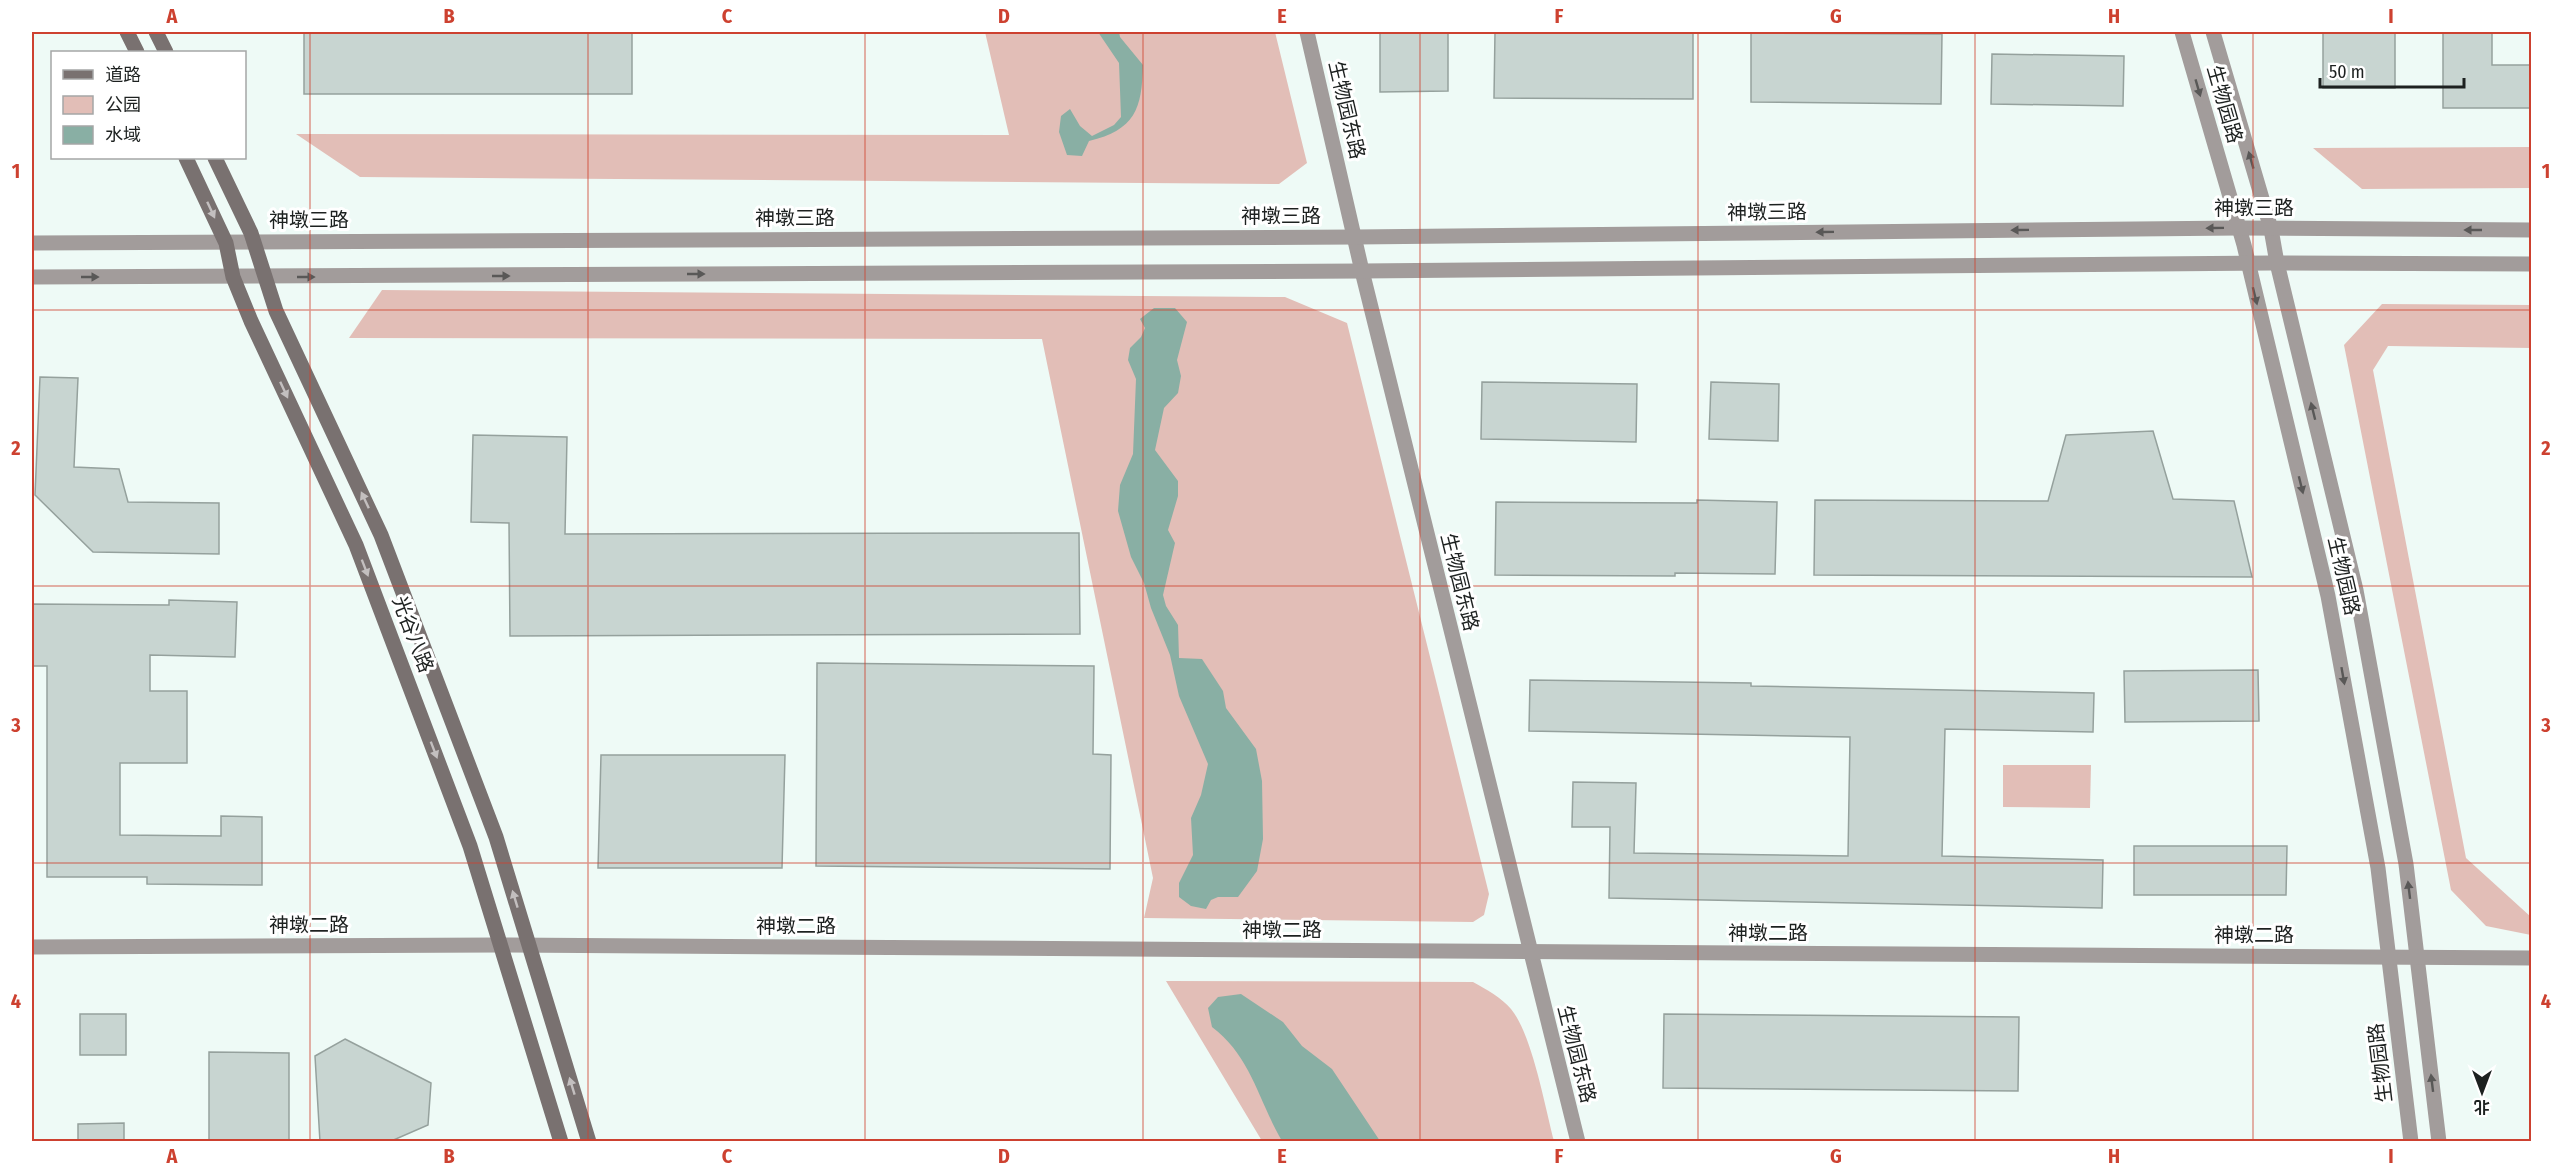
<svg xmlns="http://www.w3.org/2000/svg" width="2563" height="1173" font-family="'Fira Sans Condensed','Noto Sans SC',sans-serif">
	<rect width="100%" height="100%" fill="#eefaf6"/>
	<g fill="#e2beb7">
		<polygon points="985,32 1275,32 1307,163 1279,184 360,177 296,134 1009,135"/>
		<polygon points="2531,147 2531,188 2362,189 2313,148"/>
		<polygon points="382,290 1285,297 1347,323 1489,894 1484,915 1473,922 1144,918 1153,878 1042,339 349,338"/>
		<polygon points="2382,304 2531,305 2531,348 2388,346 2373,370 2466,858 2531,917 2531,935 2486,926 2451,890 2344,345"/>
		<polygon points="2003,765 2091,765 2090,808 2003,807"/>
		<path d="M 1166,981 L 1473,982 C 1486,989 1502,998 1511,1009 C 1532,1034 1545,1107 1554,1141 L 1262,1141 Z"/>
	</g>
	<g fill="#89afa4">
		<path d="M 1098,32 L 1119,32 L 1120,37 L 1143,65 C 1142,109 1135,130 1089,141 L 1082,156 L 1067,155 L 1059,132 L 1061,116 L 1070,109 L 1080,126 L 1092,136 L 1114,125 L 1121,117 L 1119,63 Z"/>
		<polygon points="1154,308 1175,308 1187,322 1177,360 1181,376 1178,393 1164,408 1155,450 1178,481 1178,496 1168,530 1175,543 1163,595 1166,606 1178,625 1179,658 1202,659 1223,691 1226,708 1256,749 1262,781 1263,839 1257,871 1238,897 1218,897 1211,900 1206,909 1191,906 1179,897 1179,883 1193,855 1191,818 1201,795 1208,764 1179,696 1170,655 1151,608 1144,583 1131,557 1118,511 1120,485 1133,454 1136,379 1128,360 1130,348 1141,337 1145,328 1140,319"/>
		<path d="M 1241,994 L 1283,1022 L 1302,1046 L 1332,1069 L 1380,1141 L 1282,1141 C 1259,1102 1251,1056 1212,1027 L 1208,1008 L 1218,997 Z"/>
	</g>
	<g fill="#c8d5d1" stroke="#95a19d" stroke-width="1.5">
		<rect x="304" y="32" width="328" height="62"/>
		<polygon points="1380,32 1448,32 1448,91 1380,92"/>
		<polygon points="1495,32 1693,32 1693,99 1494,98"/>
		<rect x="2323" y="32" width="72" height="56"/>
		<polygon points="2443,32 2492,32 2492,65 2532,65 2532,108 2443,108"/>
		<polygon points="1751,33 1942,34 1941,104 1751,102"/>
		<polygon points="1992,54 2124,56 2123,106 1991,104"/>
		<polygon points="40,377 78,378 74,467 119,469 128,502 219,503 219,554 93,552 35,495"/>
		<polygon points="1482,382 1637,384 1636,442 1481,439"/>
		<polygon points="1711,382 1779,384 1778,441 1709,439"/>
		<polygon points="2153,431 2173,499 2234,501 2252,577 1814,575 1815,500 2048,501 2066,435"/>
		<polygon points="473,435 567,437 565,534 1079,533 1080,634 510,636 509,523 471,522"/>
		<polygon points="1697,500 1777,502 1775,574 1675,573 1675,576 1495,575 1496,502 1697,503"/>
		<polygon points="169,600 237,602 235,657 150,655 150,691 187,691 187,763 120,763 120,835 221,836 221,816 262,817 262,885 147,884 147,877 47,877 47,666 32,666 32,604 169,605"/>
		<polygon points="817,663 1094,666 1093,754 1111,755 1110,869 816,866"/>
		<polygon points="2258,670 2259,721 2125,722 2124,671"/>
		<polygon points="1530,680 1751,683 1751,686 2094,693 2093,732 1945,729 1942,856 2103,860 2102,908 1609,898 1610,827 1572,827 1573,782 1636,783 1634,853 1848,856 1850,737 1529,731"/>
		<polygon points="601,755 785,755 782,868 598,868"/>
		<polygon points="2134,846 2287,846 2286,895 2134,895"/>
		<rect x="80" y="1014" width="46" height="41"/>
		<polygon points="1664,1014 2019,1017 2018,1091 1663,1088"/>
		<polygon points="345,1039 431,1083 428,1125 389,1142 320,1142 315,1056"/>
		<polygon points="209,1052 289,1053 289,1142 209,1142"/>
		<polygon points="124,1123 124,1142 78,1142 78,1124"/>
	</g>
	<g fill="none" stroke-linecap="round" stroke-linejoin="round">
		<g stroke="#a29c9b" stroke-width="15">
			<polyline points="1307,32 1362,271 1578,1142"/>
			<polyline points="2182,32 2244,245 2328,596 2378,868 2411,1142"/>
			<polyline points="2213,32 2271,229 2277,263 2356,590 2406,864 2439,1142"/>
			<polyline points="32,243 1356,237 2239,228 2532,230"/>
			<polyline points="32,277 1362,271 2271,263 2532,264"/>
			<polyline points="32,947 501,945 2532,958"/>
		</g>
		<g stroke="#797170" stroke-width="15">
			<polyline points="127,32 137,52"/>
			<polyline points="156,32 166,52"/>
			<polyline points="186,158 226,243 233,277 251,321 356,545 470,846 561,1142"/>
			<polyline points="215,158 251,233 276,311 381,535 496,837 589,1142"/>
		</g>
	</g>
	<defs><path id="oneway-solid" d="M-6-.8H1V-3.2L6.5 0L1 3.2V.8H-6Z" transform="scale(1.5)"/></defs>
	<g fill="#595857">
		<use href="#oneway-solid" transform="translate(2198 88) rotate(74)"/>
		<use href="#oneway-solid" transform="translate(2251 160) rotate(-106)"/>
		<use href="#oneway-solid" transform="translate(2215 228) rotate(179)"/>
		<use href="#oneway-solid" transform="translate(2020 230) rotate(179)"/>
		<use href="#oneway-solid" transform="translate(2473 230) rotate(-180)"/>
		<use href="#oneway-solid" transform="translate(1825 232) rotate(179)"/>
		<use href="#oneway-solid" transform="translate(696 274)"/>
		<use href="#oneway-solid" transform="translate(501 276)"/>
		<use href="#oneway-solid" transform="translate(90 277)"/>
		<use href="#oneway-solid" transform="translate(306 277)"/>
		<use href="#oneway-solid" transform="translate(2255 296) rotate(76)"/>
		<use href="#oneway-solid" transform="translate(2313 411) rotate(-104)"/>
		<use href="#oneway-solid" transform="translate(2301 485) rotate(76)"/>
		<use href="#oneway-solid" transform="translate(2343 676) rotate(80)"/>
		<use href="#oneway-solid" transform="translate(2409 890) rotate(-97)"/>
		<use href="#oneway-solid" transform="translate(2432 1083) rotate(-97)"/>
	</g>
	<g fill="#c3bfbf">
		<use href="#oneway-solid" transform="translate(211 210) rotate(65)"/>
		<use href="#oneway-solid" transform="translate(284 390) rotate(65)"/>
		<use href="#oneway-solid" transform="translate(365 500) rotate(-115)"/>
		<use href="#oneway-solid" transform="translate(365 568) rotate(69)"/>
		<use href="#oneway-solid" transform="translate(434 750) rotate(69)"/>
		<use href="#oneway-solid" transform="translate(515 899) rotate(-107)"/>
		<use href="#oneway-solid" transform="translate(572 1086) rotate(-107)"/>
	</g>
	<path fill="none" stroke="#cd4130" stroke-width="1.5" stroke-opacity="0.55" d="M 310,32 L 310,1142M 588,32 L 588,1142M 865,32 L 865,1142M 1143,32 L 1143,1142M 1420,32 L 1420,1142M 1698,32 L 1698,1142M 1975,32 L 1975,1142M 2253,32 L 2253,1142M 32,310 L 2532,310M 32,586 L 2532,586M 32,863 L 2532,863"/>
	<g text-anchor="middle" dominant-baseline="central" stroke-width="6" stroke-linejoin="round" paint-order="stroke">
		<g font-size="20" fill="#1d2120" stroke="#fff">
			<text transform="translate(2225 104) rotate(74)">生物园路</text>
			<text transform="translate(1347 110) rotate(77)">生物园东路</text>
			<text x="2254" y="208">神墩三路</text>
			<text transform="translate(1767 212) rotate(-1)">神墩三路</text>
			<text x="1281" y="216">神墩三路</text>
			<text x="795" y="218">神墩三路</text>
			<text x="309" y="220">神墩三路</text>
			<text transform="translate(2344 576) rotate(77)">生物园路</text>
			<text transform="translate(1460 582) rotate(76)">生物园东路</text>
			<text transform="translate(413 634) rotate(69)">光谷八路</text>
			<text x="309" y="925">神墩二路</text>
			<text x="796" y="926">神墩二路</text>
			<text x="1282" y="930">神墩二路</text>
			<text x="1768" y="933">神墩二路</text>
			<text x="2254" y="935">神墩二路</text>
			<text transform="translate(1577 1054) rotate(76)">生物园东路</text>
			<text transform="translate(2380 1063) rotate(-97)">生物园路</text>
		</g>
	</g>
	<rect width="2563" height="1173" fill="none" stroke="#ffffff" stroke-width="66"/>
	<rect x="51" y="51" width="195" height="108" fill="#ffffff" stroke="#a5a6a6" stroke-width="1.5"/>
	<rect x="63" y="70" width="30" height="9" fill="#797170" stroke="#a5a6a6" stroke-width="1.5"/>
	<text x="105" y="81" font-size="18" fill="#1d2120">道路</text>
	<rect x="63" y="96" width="30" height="18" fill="#e2beb7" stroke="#a5a6a6" stroke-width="1.5"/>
	<text x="105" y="111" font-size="18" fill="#1d2120">公园</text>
	<rect x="63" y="126" width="30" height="18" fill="#89afa4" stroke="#a5a6a6" stroke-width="1.5"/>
	<text x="105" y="141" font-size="18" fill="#1d2120">水域</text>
	<g transform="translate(2482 1092) rotate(180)" stroke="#ffffff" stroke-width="4.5" paint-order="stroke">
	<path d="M0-4.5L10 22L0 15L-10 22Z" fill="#1d2120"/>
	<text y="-9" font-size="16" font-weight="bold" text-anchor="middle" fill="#1d2120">北</text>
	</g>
	<path d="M2320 78v9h144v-9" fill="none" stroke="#1d2120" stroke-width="3"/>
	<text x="2329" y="78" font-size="18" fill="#1d2120" stroke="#ffffff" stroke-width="4.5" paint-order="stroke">50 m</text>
	<rect x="33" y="33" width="2497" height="1107" fill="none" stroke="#cd4130" stroke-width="2"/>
	<g font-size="20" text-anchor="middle" font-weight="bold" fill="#cd4130">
		<text x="172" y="23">A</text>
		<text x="449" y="23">B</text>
		<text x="727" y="23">C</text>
		<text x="1004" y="23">D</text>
		<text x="1282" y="23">E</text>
		<text x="1559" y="23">F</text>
		<text x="1836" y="23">G</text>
		<text x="2114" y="23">H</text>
		<text x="2391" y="23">I</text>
		<text x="16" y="178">1</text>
		<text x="2546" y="178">1</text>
		<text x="16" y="455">2</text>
		<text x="2546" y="455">2</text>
		<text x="16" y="732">3</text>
		<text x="2546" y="732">3</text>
		<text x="16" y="1008">4</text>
		<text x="2546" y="1008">4</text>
		<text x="172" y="1163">A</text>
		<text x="449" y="1163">B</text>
		<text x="727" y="1163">C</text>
		<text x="1004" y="1163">D</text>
		<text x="1282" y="1163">E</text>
		<text x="1559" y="1163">F</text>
		<text x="1836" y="1163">G</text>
		<text x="2114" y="1163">H</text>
		<text x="2391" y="1163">I</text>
	</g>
</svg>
